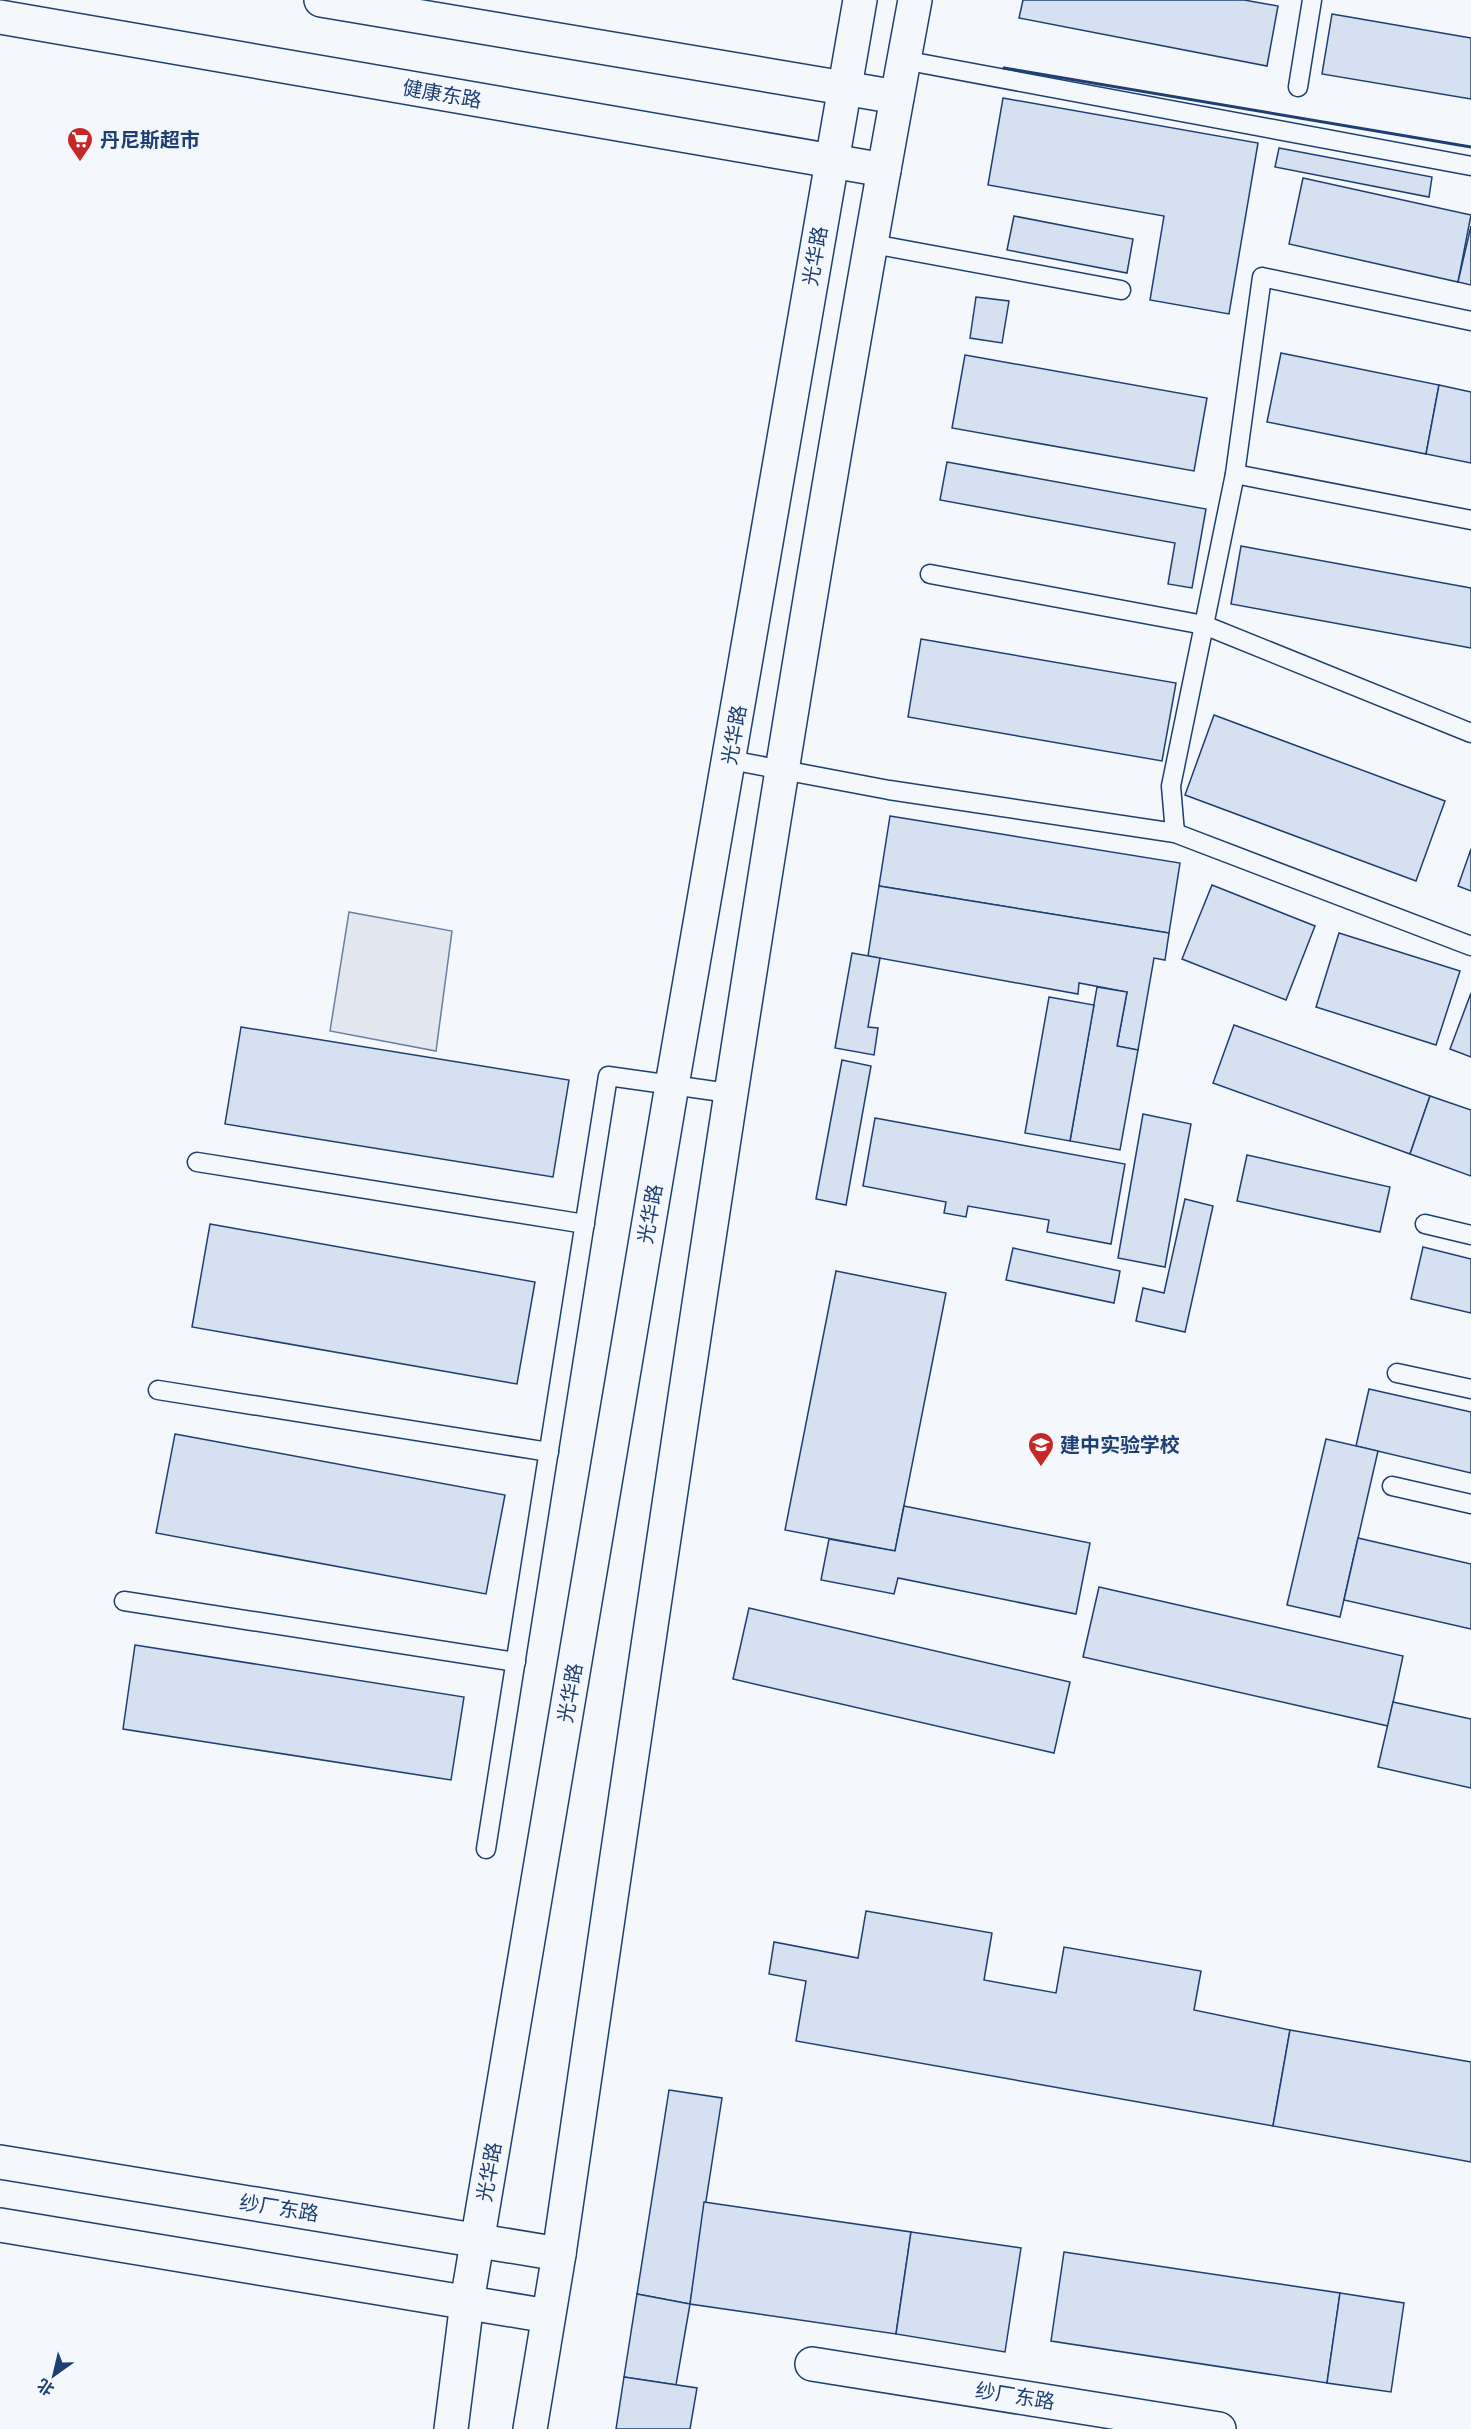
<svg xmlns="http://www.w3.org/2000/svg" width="1471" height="2429" font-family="Poppins,'Noto Sans SC',sans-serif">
	<rect width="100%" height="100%" fill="#f4f7fb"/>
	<polygon fill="#e3e8f0" stroke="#687fa3" stroke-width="1.5" points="349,912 452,931 436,1051 330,1031"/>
	<g fill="#d5e0f0" stroke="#1d3f73" stroke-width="1.5">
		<polygon points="1023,0 1244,0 1278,6 1267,66 1019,18"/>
		<polygon points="1332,14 1471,38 1471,99 1322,74"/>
		<polygon points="1003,98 1258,143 1229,314 1150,300 1164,216 988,185"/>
		<polygon points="1279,148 1432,177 1429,197 1275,167"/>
		<polygon points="1303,178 1471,215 1458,282 1289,244"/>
		<polygon points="1014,216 1133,239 1127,273 1007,250"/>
		<polygon points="1471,226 1471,285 1458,282"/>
		<polygon points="976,297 1009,301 1002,343 970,338"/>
		<polygon points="1281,353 1439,385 1426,454 1267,422"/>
		<polygon points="965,355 1207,398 1194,471 952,428"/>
		<polygon points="1439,385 1471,392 1471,463 1426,454"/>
		<polygon points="947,462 1206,509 1192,588 1168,584 1175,543 940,500"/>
		<polygon points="1241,546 1471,588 1471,648 1231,604"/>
		<polygon points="921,639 1176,683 1162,761 908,717"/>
		<polygon points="1214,715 1445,801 1416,881 1185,795"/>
		<polygon points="890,816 1180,863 1169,933 879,886"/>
		<polygon points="1471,849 1471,891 1458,886"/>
		<polygon points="1212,885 1315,926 1286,1000 1182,959"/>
		<polygon points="879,886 1169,933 1165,960 1154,958 1138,1050 1117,1046 1127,992 1079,983 1078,994 868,956"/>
		<polygon points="1339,933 1460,971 1436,1045 1316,1007"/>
		<polygon points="852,953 880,958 868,1027 878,1028 874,1055 835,1048"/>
		<polygon points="1097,987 1127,992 1117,1046 1138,1050 1120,1150 1070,1141"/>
		<polygon points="1471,993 1471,1057 1450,1049"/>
		<polygon points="1049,997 1094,1005 1070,1141 1025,1133"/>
		<polygon points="1234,1025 1430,1096 1410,1154 1213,1083"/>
		<polygon points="241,1027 569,1080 553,1177 225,1124"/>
		<polygon points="842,1060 871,1066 846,1205 816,1199"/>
		<polygon points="1430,1096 1471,1110 1471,1176 1410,1154"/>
		<polygon points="1143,1114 1191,1124 1165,1267 1118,1258"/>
		<polygon points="875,1118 1125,1164 1111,1244 1047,1232 1049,1220 968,1206 966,1217 944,1213 946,1202 863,1186"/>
		<polygon points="1247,1155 1390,1187 1380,1232 1237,1201"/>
		<polygon points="1185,1199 1213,1206 1185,1332 1136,1321 1143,1288 1164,1293"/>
		<polygon points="210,1224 535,1282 517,1384 192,1327"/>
		<polygon points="1423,1247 1471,1259 1471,1313 1411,1299"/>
		<polygon points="1013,1248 1120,1271 1114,1303 1006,1280"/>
		<polygon points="836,1271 946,1293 895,1551 785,1530"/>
		<polygon points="1369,1389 1471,1412 1471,1473 1356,1446"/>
		<polygon points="175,1434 505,1495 486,1594 156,1533"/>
		<polygon points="1326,1439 1378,1451 1340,1617 1287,1605"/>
		<polygon points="904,1506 1090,1543 1076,1614 898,1578 894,1594 821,1580 829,1539 895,1551"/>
		<polygon points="1358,1538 1471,1564 1471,1629 1344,1600"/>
		<polygon points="1099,1587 1403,1656 1388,1726 1083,1657"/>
		<polygon points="749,1608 1070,1682 1054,1753 733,1679"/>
		<polygon points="135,1645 464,1697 451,1780 123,1729"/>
		<polygon points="1393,1702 1471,1719 1471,1788 1378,1767"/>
		<polygon points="866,1911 992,1933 984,1980 1056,1993 1064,1947 1201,1971 1194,2010 1290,2030 1273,2126 796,2041 806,1981 769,1974 774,1942 858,1958"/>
		<polygon points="1290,2030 1471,2062 1471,2162 1273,2126"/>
		<polygon points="669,2090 722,2098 690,2304 637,2294"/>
		<polygon points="704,2202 911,2232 896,2334 690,2304"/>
		<polygon points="911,2232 1021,2248 1005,2352 896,2334"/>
		<polygon points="1064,2252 1340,2293 1327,2383 1051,2341"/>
		<polygon points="1340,2293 1404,2303 1391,2392 1327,2383"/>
		<polygon points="637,2294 690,2304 676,2385 624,2377"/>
		<polygon points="624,2377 697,2388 690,2429 616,2429"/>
	</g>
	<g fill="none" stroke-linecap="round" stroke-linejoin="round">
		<defs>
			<g id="service">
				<polyline points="903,60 1471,166"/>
				<polyline points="1298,87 1312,0"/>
				<polyline points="873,244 1121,290"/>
				<polyline points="1235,474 1471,520"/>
				<polyline points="930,574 1204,625 1471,733"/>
				<polyline points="730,760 889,790 1175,833 1471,946"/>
				<polyline points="1175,833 1171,786 1235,474 1262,277 1471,321"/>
				<polyline points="197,1162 585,1224"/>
				<polyline points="1425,1224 1471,1235"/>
				<polyline points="1397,1373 1471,1389"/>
				<polyline points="158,1390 549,1452"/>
				<polyline points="1392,1486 1471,1504"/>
				<polyline points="124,1601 516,1662"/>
				<polyline points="486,1849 608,1076 729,1093"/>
			</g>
			<polyline id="minor" points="812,2364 1219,2429"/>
			<g id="secondary">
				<polyline points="321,0 897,97"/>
				<polyline points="0,17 884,170"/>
				<polyline points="0,2162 559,2254"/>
				<polyline points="0,2225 548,2316"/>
				<polyline points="451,2429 467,2302 672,1085 860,0"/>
				<path d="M 530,2429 L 559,2254 C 669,1501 776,748 915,0"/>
			</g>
		</defs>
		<use href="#service" stroke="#1d3f73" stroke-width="21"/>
		<use href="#minor" stroke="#1d3f73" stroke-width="36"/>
		<use href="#secondary" stroke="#1d3f73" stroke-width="36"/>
		<use href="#service" stroke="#f4f7fb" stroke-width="18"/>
		<use href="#minor" stroke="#f4f7fb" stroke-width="33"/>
		<use href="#secondary" stroke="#f4f7fb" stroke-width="33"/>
		<polyline stroke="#1d3f73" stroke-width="3" points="1004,68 1471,147"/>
	</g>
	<defs>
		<symbol id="supermarket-pin" viewBox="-11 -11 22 30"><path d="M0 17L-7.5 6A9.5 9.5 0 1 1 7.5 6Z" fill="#c62828" stroke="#f4f7fb"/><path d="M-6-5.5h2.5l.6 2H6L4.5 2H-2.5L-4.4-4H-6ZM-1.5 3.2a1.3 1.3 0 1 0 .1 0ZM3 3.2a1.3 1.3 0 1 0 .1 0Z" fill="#fff"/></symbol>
		<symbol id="school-pin" viewBox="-11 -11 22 30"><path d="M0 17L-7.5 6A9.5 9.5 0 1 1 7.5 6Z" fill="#c62828" stroke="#f4f7fb"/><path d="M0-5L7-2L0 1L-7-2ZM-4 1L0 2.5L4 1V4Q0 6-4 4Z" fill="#fff"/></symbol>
	</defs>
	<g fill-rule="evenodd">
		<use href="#supermarket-pin" x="65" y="125" width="30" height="40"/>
		<use href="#school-pin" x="1026" y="1430" width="30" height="40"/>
	</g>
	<g text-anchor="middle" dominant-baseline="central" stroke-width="4.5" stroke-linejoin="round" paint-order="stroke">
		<g font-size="20" fill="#1d3f73" stroke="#f4f7fb">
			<text transform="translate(442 94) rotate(10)">健康东路</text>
			<text transform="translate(815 256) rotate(-80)">光华路</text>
			<text transform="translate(734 735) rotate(-80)">光华路</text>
			<text transform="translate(650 1214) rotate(-80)">光华路</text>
			<text transform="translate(570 1693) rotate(-80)">光华路</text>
			<text transform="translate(489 2172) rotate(-80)">光华路</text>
			<text transform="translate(279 2208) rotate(9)">纱厂东路</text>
			<text transform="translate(1015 2396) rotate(9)">纱厂东路</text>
		</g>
		<g font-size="20" font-weight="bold" fill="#1d3f73" stroke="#f4f7fb" text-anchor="start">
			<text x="100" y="140">丹尼斯超市</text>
			<text x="1060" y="1445">建中实验学校</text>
		</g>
	</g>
	<g transform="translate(54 2375) rotate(214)" stroke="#f4f7fb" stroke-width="4.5" paint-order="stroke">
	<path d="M0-4.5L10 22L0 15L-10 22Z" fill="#1d3f73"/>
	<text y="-9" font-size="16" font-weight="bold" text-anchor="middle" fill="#1d3f73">北</text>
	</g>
</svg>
